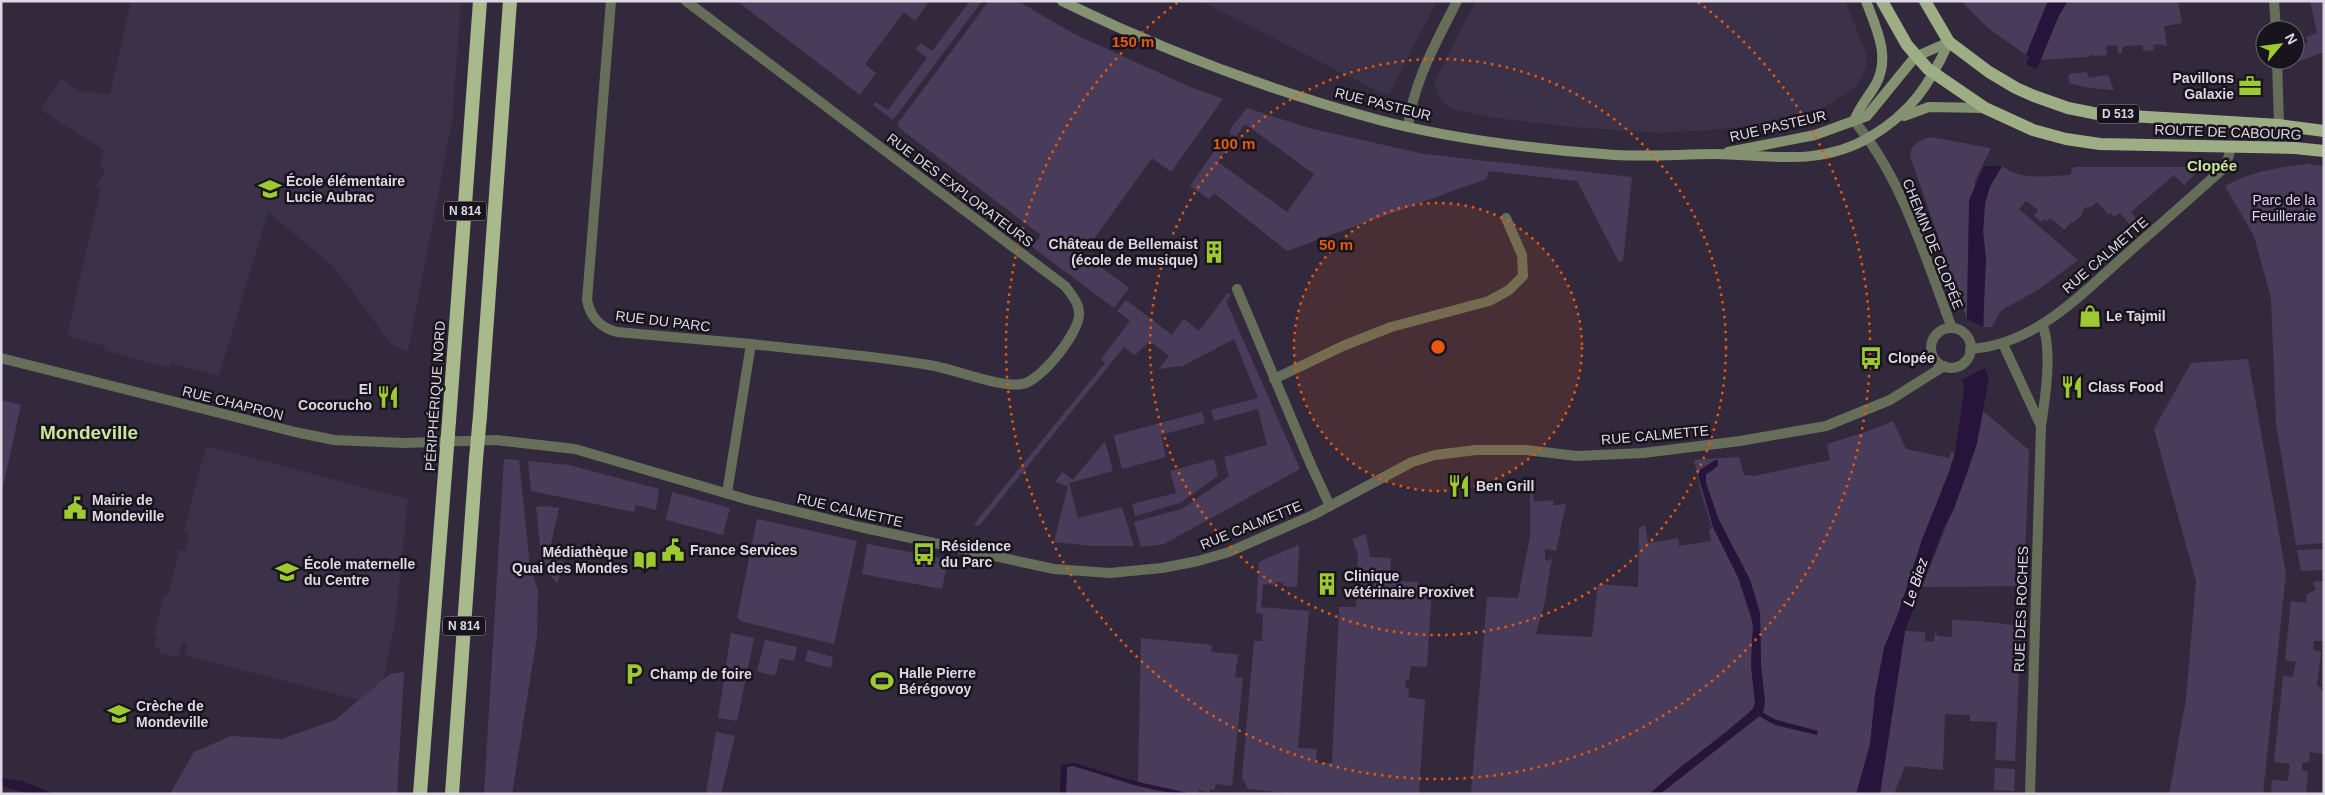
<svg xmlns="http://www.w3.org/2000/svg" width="2325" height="795" font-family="Arial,sans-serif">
	<rect width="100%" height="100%" fill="#322a3c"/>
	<g fill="#3b3149">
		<polygon points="131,1 461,1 452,122 408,351 391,344 334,267 268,212 219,376 171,363 170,367 145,362 104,350 105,346 67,336 101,187 96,186 106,170 100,168 104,150 41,110 61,78 82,93 84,90 110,95"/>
		<polygon points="1201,1 1437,1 1389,95 1381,93"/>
		<polygon points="1476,1 1845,1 1866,53 1866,67 1856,87 1825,107 1793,121 1752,127 1660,133 1573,127 1489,117 1451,109 1440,99 1435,85 1435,80"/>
		<polygon points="206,446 408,499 395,623 384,677 381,706 184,655 187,644 182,643 178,658 161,653 159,649 154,647 157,637 154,633 164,596 168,596 179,550 185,551 189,533 184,531"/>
	</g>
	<g fill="#493c5a">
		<polygon points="737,1 926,1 928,3 915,21 904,12 865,64 876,73 860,95"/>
		<polygon points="970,1 982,1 893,120 873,105 876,102 888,110 927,58 916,49 921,43 932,51"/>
		<polygon points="989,1 1018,1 1074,34 1190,87 1223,99 1171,172 1152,158 1083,254 1129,288 1114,308 1032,247 1041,235 899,128 898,123"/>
		<polygon points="1961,1 2048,1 2026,55 1988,28"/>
		<polygon points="2068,1 2178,1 2182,23 2164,26 2167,46 2161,44 2153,45 2154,50 2143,51 2143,45 2125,46 2122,48 2122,53 2118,54 2117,45 2106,46 2107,55 2093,56 2092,54 2088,57 2040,60 2059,15"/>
		<polygon points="2310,1 2324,1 2324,52 2297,62 2295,53 2303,44 2308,43 2306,37 2317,33"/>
		<polygon points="2087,72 2088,78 2108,75 2114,90 2089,88 2069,83 2069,74"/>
		<polygon points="1247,108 1309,128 1424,154 1632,177 1623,261 1619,262 1577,181 1489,171 1486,179 1287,251 1214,193 1209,199 1190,186 1217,147 1221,144 1226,150 1218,162 1287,212 1314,174 1245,124 1236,136 1230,134 1231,128"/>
		<path d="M 1930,137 L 1991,148 L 1975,181 L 1968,259 L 1967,319 L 1910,156 C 1910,145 1920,140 1930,137 Z"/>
		<path d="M 2308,164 L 2324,166 L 2324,543 L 2296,545 L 2276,423 L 2271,298 L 2254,236 L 2225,186 C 2250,172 2280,167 2308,164 Z"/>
		<path d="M 2002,166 C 2022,181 2045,176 2070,175 L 2072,169 L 2076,167 L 2197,167 L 2199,170 L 2184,185 L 2174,175 L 2131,212 L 2140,223 L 2133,229 L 2120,213 L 2114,217 L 2111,213 L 2109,215 L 2097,202 L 2091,207 L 2087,207 L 2083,210 L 2082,215 L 2073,223 L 2071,222 L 2065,230 L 2050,218 L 2047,221 L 2044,219 L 2041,222 L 2034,216 L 2038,210 L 2026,201 L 2019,209 L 2078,260 L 2038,290 L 2005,308 L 2000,312 L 1992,327 L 1984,327 L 1983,288 L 1986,259 L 1983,232 L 1985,203 L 1990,187 Z"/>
		<polygon points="1228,293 1231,295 1226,301 1300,469 1164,544 1141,547 1134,522 1182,509 1229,476 1224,457 1267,445 1258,409 1214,421 1211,410 1258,398 1234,339 1183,366 1159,369 1169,356 1150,341 1135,355 1124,347 979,526 974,524 1105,363 1101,359 1130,321 1117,311 1126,300 1172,335 1184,319 1199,331"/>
		<polygon points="2248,359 2286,573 2263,794 2169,794 2186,699 2196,581 2154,429 2191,363"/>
		<polygon points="1,400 21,405 1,496"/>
		<polygon points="1983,411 2029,450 2024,586 1922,587 1967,474 1977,443"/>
		<polygon points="1202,412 1205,423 1161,435 1166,457 1122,469 1114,437 1115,435"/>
		<polygon points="1893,421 1906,449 1949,458 1951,452 1955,453 1949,472 1922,540 1898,614 1884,648 1875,695 1870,745 1856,794 1660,794 1760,716 1765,720 1818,731 1776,720 1763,713 1765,702 1761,665 1760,613 1750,580 1718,518 1706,483 1706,474 1714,470 1717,460 1700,470 1713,527 1738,577 1753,625 1751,665 1755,704 1752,710 1649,794 1471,794 1487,597 1518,598 1530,536 1530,493 1533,493 1534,502 1553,500 1553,505 1566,504 1556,551 1545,549 1545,560 1549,561 1552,557 1545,601 1536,634 1592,637 1598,584 1638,587 1639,528 1645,525 1648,543 1678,538 1679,546 1711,541 1709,530 1712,528 1701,492 1694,460 1739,457 1744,475 1754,476 1830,460 1827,444 1869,431"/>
		<polygon points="1105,441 1113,471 1069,483 1078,518 1122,507 1134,546 1092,546 1054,542 1068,486 1055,482 1062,472 1073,480"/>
		<polygon points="504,459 519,460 530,567 538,591 537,636 512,794 484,794"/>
		<polygon points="1214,459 1218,476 1180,503 1135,516 1132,504 1176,493 1170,471"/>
		<polygon points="528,461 569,465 659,489 656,510 636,505 634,512 531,491"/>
		<polygon points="672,492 730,508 723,535 666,520"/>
		<path d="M 546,506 L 559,508 L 548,558 L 563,562 L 558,583 C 537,568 540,530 536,507 Z"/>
		<polygon points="757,519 857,541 834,644 744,622 737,618"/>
		<polygon points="1366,534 1370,557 1391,558 1390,581 1418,582 1419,587 1432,587 1427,667 1411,666 1409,680 1406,680 1405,688 1409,688 1408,697 1425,700 1419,794 1295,794 1248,789 1242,777 1254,641 1262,641 1263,614 1256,613 1259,562 1298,545 1299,549 1297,587 1283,586 1283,583 1277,582 1276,585 1263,584 1261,607 1309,611 1298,748 1317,749 1316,763 1332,763 1339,607 1356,607 1358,555 1352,539"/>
		<polygon points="867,544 942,558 947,564 942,589 862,574"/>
		<polygon points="2324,549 2324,570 2301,571 2297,550"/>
		<polygon points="2324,581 2324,641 2314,641 2313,650 2321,652 2317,686 2321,687 2321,691 2324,691 2324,754 2310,752 2309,762 2302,763 2302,770 2308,772 2306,794 2271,794 2272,780 2288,781 2290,764 2274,762 2283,676 2293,677 2296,662 2285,660 2291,601 2306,603 2307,594 2316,590 2313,582"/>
		<polygon points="1952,620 1979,621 2021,626 2015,761 1995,760 1997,722 1970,721 1970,715 1945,714 1943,770 1905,766 1894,794 1880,794 1905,631 1925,632 1925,641 1934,642 1935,633 1937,633 1937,636 1952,637"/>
		<polygon points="731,633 754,638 737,721 718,718"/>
		<polygon points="1141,638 1212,645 1211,652 1245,655 1238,655 1235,677 1243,678 1232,786 1216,784 1214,791 1211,789 1209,793 1199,790 1198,794 1192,794 1138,782"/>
		<polygon points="765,640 797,647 794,661 780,658 775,676 757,671"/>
		<polygon points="808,650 833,657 831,668 805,661"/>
		<polygon points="404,672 397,794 170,794 194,752 231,736 282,739 335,720 390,674"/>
		<polygon points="716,732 735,736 721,794 706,794"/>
		<polygon points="1073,766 1176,794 1066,794 1067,767"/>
		<polygon points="1995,768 2015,769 2014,791 1994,790"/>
	</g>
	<g fill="#27143a">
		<polygon points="2048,1 2068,1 2059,15 2037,69 2026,64 2029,56 2026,55"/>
		<polygon points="1984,166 2002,166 1990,186 1985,203 1983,232 1986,259 1983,327 1967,319 1969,200"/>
		<polygon points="1985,368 1989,378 1977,443 1954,509 1943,529 1905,631 1880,794 1856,794 1870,745 1875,695 1884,648 1898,614 1922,540 1949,472 1955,453 1964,391 1963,379"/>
		<polygon points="1715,460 1718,460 1718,466 1706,474 1706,483 1718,518 1750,580 1760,613 1761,665 1765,702 1763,713 1776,720 1818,731 1817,735 1775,725 1759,716 1660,794 1649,794 1683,765 1727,732 1752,710 1755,704 1751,665 1753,625 1751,615 1738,577 1713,527 1698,475 1700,470"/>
		<path d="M 1074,763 L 1138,782 L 1192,794 C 1151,794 1112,777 1073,766 L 1067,767 L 1066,794 L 1060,794 L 1061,765 Z"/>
		<polygon points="1,778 22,781 54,794 30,794 1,786"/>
	</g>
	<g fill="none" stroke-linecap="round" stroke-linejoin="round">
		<g stroke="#666e5a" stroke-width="10">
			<path d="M 611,1 L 587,300 C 590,316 600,328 617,332 L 751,344 L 727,493"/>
			<path d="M 686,1 L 1065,286 C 1071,294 1079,303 1079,313 C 1081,331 1040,382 1022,384 C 999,388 955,369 929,365 C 870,355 810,351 751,344"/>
			<polyline points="2274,1 2276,30"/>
			<polyline points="2277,60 2279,125"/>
			<path d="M 1408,127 C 1413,82 1437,41 1457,1"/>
			<polyline points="1237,289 1311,465 1330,506"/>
			<polyline points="1274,379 1343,346 1391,327 1489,301 1509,290 1523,276 1522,255 1506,218"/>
		</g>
		<g stroke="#666e5a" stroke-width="10">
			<path d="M 1854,121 C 1902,177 1926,260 1952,328"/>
			<circle cx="1951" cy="348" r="20"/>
			<polyline points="2003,344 2041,426"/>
			<path d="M 1970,349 C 2036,345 2083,292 2129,252 C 2162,223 2194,195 2226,166 L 2231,147"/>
			<polyline points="1,358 295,432 334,440 405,443 496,440 575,449 749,500 860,527 1054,569 1110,573 1162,568 1198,561 1229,552 1313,515 1412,462 1435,455 1476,450 1526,450 1577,456 1643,453 1740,441 1826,426 1890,400 1944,366"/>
			<path d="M 2030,794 L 2041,426 C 2045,400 2053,348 2042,324"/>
		</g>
		<g stroke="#859272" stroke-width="10">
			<path d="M 1062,1 C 1164,51 1269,90 1379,120 C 1447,138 1533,149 1603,154 C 1641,158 1677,154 1715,154 C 1770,155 1819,167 1870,137 C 1911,113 1930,84 1949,42"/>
			<polyline points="1904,116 1929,107 1985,108"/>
			<path d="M 1854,121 C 1860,105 1868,98 1876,84 C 1891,56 1876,28 1866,1"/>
			<polyline points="1728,152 1815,135 1867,116 1915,57 1949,42"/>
		</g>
		<g stroke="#9dae84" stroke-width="12">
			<polyline points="1882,1 1907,45 1928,69 1985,108 2033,130 2066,139 2100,144 2295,148 2324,151"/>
			<polyline points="1925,1 1949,42 1989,72 2016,88 2034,96 2068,108 2098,114 2279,125 2324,131"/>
		</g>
		<g stroke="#a8ba8c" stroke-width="14">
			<polyline points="480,416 510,1"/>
			<polyline points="449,421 480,1"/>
			<polyline points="420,794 445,473"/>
			<polyline points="452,794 476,459"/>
		</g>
		<g stroke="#a8ba8c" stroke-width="14">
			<polyline points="476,459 480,416"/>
			<polyline points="445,473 449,421"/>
		</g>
	</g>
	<circle cx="1438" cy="347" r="144" fill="#e8590c" fill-opacity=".12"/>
	<g fill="none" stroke="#e8590c" stroke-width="2.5" stroke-dasharray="2.5 5">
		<circle cx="1438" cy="347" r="144"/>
		<circle cx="1438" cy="347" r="288"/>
		<path d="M1698 2A432 432 0 1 1 1178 2"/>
	</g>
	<defs>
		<symbol id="office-bare" viewBox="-9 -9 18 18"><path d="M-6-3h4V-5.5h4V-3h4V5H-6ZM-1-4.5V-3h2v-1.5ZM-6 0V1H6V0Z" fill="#9dca30" stroke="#18141d" stroke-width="2.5" paint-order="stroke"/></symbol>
		<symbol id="school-bare" viewBox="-9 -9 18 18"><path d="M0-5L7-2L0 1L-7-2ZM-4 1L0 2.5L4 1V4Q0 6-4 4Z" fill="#9dca30" stroke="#18141d" stroke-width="2.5" paint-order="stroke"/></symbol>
		<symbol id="building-bare" viewBox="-9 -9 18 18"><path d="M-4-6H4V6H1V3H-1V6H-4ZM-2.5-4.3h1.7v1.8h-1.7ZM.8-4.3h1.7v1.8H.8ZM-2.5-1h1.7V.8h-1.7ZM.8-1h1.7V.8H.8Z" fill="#9dca30" stroke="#18141d" stroke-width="2.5" paint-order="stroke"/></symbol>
		<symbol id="shop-bare" viewBox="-9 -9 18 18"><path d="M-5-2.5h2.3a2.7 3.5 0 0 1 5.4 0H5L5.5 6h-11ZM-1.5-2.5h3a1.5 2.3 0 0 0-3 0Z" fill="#9dca30" stroke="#18141d" stroke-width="2.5" paint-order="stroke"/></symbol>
		<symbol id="bus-bare" viewBox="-9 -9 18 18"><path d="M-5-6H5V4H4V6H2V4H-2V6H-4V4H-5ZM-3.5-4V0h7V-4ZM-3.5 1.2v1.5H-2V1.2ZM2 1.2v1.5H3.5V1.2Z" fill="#9dca30" stroke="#18141d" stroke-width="2.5" paint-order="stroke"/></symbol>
		<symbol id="restaurant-bare" viewBox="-9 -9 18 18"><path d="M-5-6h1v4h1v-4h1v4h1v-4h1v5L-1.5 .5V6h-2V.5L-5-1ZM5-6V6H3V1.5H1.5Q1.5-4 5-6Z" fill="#9dca30" stroke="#18141d" stroke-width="2.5" paint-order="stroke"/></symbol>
		<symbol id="civic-bare" viewBox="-9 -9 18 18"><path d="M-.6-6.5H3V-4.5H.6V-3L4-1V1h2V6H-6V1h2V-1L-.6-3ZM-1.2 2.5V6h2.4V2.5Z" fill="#9dca30" stroke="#18141d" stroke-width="2.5" paint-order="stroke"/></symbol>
		<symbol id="library-bare" viewBox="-9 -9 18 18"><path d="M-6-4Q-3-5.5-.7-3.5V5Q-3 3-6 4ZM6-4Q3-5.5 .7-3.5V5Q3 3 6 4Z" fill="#9dca30" stroke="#18141d" stroke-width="2.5" paint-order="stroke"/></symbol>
		<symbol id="parking-bare" viewBox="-9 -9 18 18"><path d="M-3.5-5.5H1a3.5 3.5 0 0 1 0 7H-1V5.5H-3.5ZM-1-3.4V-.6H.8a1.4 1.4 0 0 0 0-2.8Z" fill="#9dca30" stroke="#18141d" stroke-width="2.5" paint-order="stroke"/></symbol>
		<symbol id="stadium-bare" viewBox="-9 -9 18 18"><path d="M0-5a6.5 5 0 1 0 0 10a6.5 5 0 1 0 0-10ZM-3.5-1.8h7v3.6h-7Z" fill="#9dca30" stroke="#18141d" stroke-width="2.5" paint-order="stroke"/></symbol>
	</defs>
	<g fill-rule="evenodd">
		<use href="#office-bare" x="2234" y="70" width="32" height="32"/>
		<use href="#school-bare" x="254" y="173" width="32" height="32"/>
		<use href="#building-bare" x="1198" y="236" width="32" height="32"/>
		<use href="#shop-bare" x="2074" y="300" width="32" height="32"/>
		<use href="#bus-bare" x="1855" y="342" width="32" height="32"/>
		<use href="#restaurant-bare" x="2056" y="371" width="32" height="32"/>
		<use href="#restaurant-bare" x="372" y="381" width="32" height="32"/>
		<use href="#restaurant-bare" x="1443" y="470" width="32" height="32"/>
		<use href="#civic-bare" x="59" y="492" width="32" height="32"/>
		<use href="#civic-bare" x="657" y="534" width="32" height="32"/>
		<use href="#bus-bare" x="908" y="538" width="32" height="32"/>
		<use href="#library-bare" x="629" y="544" width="32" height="32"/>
		<use href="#school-bare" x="271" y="556" width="32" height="32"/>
		<use href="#building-bare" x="1311" y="568" width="32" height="32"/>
		<use href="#parking-bare" x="618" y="658" width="32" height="32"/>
		<use href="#stadium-bare" x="866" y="665" width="32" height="32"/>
		<use href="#school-bare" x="103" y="698" width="32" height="32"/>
	</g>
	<g text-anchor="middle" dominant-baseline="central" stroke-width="5" stroke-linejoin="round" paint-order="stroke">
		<g fill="#18141d" stroke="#a29da8" stroke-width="1">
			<rect x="2097" y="104.5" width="42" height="19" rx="4"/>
			<rect x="444" y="201.5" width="42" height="19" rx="4"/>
			<rect x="443" y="616.5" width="42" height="19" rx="4"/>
		</g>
		<g font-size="12" font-weight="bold" fill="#ddd8e4">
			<text x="2118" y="114">D 513</text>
			<text x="465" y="211">N 814</text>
			<text x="464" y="626">N 814</text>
		</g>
		<g font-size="14" font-weight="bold" fill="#ddd8e4" stroke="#18141d" text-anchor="start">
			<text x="2234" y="78" text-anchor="end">Pavillons<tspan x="2234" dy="16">Galaxie</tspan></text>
			<text x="286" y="181">École élémentaire<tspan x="286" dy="16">Lucie Aubrac</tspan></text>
			<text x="1198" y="244" text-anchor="end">Château de Bellemaist<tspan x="1198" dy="16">(école de musique)</tspan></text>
			<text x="2106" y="316">Le Tajmil</text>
			<text x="1888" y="358">Clopée</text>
			<text x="2088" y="387">Class Food</text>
			<text x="372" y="389" text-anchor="end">El<tspan x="372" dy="16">Cocorucho</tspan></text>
			<text x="1476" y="486">Ben Grill</text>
			<text x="92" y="500">Mairie de<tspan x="92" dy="16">Mondeville</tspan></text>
			<text x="941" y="546">Résidence<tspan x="941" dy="16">du Parc</tspan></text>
			<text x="690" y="550">France Services</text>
			<text x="628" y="552" text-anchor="end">Médiathèque<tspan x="628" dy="16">Quai des Mondes</tspan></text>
			<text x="304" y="564">École maternelle<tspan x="304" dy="16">du Centre</tspan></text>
			<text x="1344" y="576">Clinique<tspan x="1344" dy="16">vétérinaire Proxivet</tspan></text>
			<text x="899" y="673">Halle Pierre<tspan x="899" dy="16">Bérégovoy</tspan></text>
			<text x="650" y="674">Champ de foire</text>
			<text x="136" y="706">Crèche de<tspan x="136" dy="16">Mondeville</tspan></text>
		</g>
		<g font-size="14" fill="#ddd8e4" stroke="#18141d">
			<text transform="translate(1383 104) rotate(14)">RUE PASTEUR</text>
			<text transform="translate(1778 126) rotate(-13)">RUE PASTEUR</text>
			<text transform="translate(2228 132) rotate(2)">ROUTE DE CABOURG</text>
			<text transform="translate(960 190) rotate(37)">RUE DES EXPLORATEURS</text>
			<text transform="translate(1933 244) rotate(68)">CHEMIN DE CLOPÉE</text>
			<text transform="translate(2105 255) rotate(-41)">RUE CALMETTE</text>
			<text transform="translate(663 321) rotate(7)">RUE DU PARC</text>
			<text transform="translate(435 396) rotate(-86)">PÉRIPHÉRIQUE NORD</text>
			<text transform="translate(233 403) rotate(14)">RUE CHAPRON</text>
			<text transform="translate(1655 435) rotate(-5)">RUE CALMETTE</text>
			<text transform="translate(850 510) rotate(13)">RUE CALMETTE</text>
			<text transform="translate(1251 525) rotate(-22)">RUE CALMETTE</text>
			<text transform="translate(2021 609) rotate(-88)">RUE DES ROCHES</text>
		</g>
		<g font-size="14" fill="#dfcdf7" stroke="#18141d">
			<text x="2284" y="200">Parc de la<tspan x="2284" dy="16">Feuilleraie</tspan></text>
		</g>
		<g font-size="15" font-weight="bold" fill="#cae69c" stroke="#18141d">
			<text x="2212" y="165">Clopée</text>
		</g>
		<g font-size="15" font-style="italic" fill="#e9ddfa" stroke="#18141d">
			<text transform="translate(1915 582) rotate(-72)">Le Biez</text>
		</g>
		<g font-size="19" font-weight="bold" fill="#cae69c" stroke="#18141d">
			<text x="89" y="432">Mondeville</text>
		</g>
	</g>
	<circle cx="1438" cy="347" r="8" fill="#e8590c" stroke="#18141d" stroke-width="2.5"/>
	<g font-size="15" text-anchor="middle" font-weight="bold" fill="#e8590c" stroke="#18141d" stroke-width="5" stroke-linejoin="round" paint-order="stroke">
		<text x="1133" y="47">150 m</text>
		<text x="1234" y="149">100 m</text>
		<text x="1336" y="250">50 m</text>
	</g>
	<rect width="2325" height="795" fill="none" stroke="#ddd8e4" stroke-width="5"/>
	<g transform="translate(2280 45) rotate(61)"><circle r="24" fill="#18141d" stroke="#67626d"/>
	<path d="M0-4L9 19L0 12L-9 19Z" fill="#9dca30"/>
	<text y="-8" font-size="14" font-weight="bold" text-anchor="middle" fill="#ddd8e4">N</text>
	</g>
</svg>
